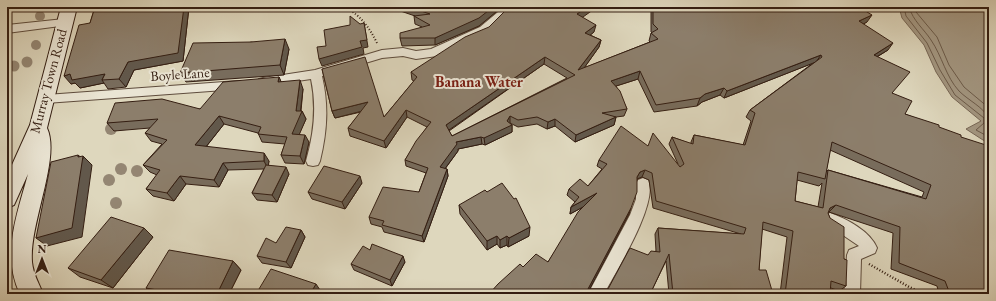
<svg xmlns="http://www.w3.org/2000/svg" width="996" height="301" font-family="'EB Garamond',serif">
	<rect width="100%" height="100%" fill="#ded7bd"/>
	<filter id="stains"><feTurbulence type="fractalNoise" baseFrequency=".005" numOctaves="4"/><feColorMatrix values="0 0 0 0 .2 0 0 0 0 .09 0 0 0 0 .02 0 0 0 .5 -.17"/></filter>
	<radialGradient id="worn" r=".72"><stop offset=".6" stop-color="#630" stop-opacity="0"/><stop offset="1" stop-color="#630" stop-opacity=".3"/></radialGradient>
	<polygon fill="#a49883" stroke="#776756" points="899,7 989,7 989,142 983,140 966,129 981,121 952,97 936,72 924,45 902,18"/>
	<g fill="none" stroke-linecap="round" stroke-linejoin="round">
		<g stroke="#6c5b4a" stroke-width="1">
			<polyline points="904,7 906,16 927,43 940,70 955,95 984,118 984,123 976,130 989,137"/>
			<path d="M 909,7 C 913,21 924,29 931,40 C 942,56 946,77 959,91 C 969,101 982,106 989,118"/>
			<polyline points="915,7 916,12 937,37 949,65 964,87 989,108"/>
		</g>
		<defs>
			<g id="street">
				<path d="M 504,7 L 515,7 L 488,33 L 437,56 L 416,59 L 403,56 L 382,58 L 322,76 C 329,106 327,132 320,161 L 318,165 L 313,166 L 308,165 L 306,161 C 314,133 317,107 311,79 L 263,86 L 259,85 L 257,82 L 259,79 L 263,78 L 315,70 L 382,50 L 403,48 L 416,51 L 431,49 L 480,27 Z"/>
				<polygon points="64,19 68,21 69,23 68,25 7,33 7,25"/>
				<polygon points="238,81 242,82 244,85 242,88 238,89 46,103 42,102 40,99 42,96 46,95"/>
				<path d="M 643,178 L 648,180 C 659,203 616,271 604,294 L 588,294 L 630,215 L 636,199 L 636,184 L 638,180 Z"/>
				<path d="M 830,213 C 847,219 870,231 877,248 L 875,253 L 861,259 L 860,294 L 844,294 L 847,255 L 849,250 L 859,246 L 825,223 L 823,219 L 825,215 Z"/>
			</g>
			<path id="secondary" d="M 61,7 L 77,7 L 47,128 C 61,158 29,224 32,262 C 33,274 39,283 43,294 L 20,294 C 1,254 17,215 28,174 L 14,205 L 7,208 L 7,176 L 30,125 Z"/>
		</defs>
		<use href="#street" stroke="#5e4c3d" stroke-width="2"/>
		<use href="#secondary" stroke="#341e12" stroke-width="2"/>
		<path stroke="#341e12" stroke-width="2" stroke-dasharray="1 2" stroke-linecap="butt" d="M 345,7 C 361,16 369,27 377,43"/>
		<polyline stroke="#341e12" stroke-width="2.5" stroke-dasharray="1 2" stroke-linecap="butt" points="869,264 909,287 925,294"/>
		<use href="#street" fill="#eae5d4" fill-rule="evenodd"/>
		<use href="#secondary" fill="#eae5d4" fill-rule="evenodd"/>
	</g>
	<g fill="#948673">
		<circle cx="40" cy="16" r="5"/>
		<circle cx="36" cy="45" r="5"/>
		<circle cx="27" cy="62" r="5.5"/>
		<circle cx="14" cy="66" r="5.5"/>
		<circle cx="111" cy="129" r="6"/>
		<circle cx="121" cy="169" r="6"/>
		<circle cx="137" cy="171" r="6"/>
		<circle cx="109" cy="180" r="6"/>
		<circle cx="116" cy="203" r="6"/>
	</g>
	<g fill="#786c5c" stroke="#341e12" fill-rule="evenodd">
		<polygon points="95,7 189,7 183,61 134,70 126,87 108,89 104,83 80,88 75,83 71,84"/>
		<polygon points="389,7 502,7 479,26 435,45 402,46 400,38 422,27 415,24 414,16 415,16"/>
		<path d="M 651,7 L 859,7 L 867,22 L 863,24 L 888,50 L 877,57 L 892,93 L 905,114 L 961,137 L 989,294 L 939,294 L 937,286 L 891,269 L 893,233 L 829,212 L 828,213 L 844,259 L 846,286 L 839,291 L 831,288 L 830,294 L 780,294 L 787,237 L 762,229 L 759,270 L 773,294 L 669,294 L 666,261 L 650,294 L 489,294 L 523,267 L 548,262 L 585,206 L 570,214 L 571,207 L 575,202 L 567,195 L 569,189 L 588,186 L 602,169 L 597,166 L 599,160 L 648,146 L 678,164 L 669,144 L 672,137 L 691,144 L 691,142 L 694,135 L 743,145 L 751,121 L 746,117 L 750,110 L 813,63 L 724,98 L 720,95 L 702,102 L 697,106 L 654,112 L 638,79 L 616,86 L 627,109 L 624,116 L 616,117 L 614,125 L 575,142 L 555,126 L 547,129 L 537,124 L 518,127 L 510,123 L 512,125 L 512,132 L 485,145 L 482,144 L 458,149 L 458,151 L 445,169 L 447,169 L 448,176 L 424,242 L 384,232 L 382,227 L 371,224 L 369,217 L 419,192 L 426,173 L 406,166 L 405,160 L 427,127 L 407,117 L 386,148 L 350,136 L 348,128 L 361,112 L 335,118 L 332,111 L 322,69 L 384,117 L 414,81 L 412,80 L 411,72 L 582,17 L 594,32 L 590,35 L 601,40 L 599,47 L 584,68 L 650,42 L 649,41 L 651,33 L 652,33 L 651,32 ZM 544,64 L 567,78 L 452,136 L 449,131 ZM 830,150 L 924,192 L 922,197 L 828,170 L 826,172 ZM 642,177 L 649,180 L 653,208 L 741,234 L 658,228 L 655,234 L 656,251 L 648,255 L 608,289 L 589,289 L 629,214 L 637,179 ZM 797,180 L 819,186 L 822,183 L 818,207 L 795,201 Z"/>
		<polygon points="251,42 289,49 284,75 186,82 180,73"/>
		<polygon points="279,77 281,82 303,89 301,111 302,111 306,119 299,134 309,142 304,164 285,163 281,155 285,144 262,142 258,133 224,124 206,147 269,161 268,165 289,174 277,202 257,200 252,193 264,169 228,170 219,187 186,184 174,201 153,196 146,189 157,175 150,172 143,165 162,144 151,141 145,133 150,128 114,131 107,123 200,109"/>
		<polygon points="362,183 345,209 312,199 308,192"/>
		<polygon points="459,205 529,236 508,247 507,245 500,248 497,244 487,250 460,214"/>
		<polygon points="301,230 305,237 291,268 262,263 257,256 276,243"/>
		<polygon points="153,237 113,288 80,277 68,268"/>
		<polygon points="370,250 405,262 392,286 354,270 351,264"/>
		<polygon points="233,261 241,270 229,294 154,294 146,288"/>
		<polygon points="865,291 876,294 860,294"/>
	</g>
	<g fill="#62584b" stroke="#341e12">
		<polygon points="184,7 189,7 183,61 134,70 126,87 119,79 128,62"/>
		<polygon points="493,7 502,7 479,26 435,45 435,38"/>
		<polygon points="587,7 597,7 576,22 577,14"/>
		<polygon points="609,7 613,7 609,10"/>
		<polygon points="872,15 867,22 854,29 859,21"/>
		<polygon points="364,23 368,47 363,48 364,54 322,66 319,59 360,41"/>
		<polygon points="596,25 594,32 583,41 585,33"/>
		<polygon points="7,38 11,42 7,57"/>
		<polygon points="285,39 289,49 284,75 280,65"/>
		<polygon points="601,40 599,47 577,78 578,70"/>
		<polygon points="893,43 888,50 868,62 874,55"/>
		<polygon points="821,55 816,62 724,98 727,91"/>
		<polygon points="545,57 544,64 446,132 446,125"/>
		<polygon points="640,71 638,79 610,88 611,81"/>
		<polygon points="70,74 105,74 102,80 104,83 80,88 75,83 71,84 64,76"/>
		<polygon points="279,77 283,86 278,82"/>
		<polygon points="300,80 303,89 300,115 302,111 306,119 296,142 292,134 296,111"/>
		<polygon points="724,88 720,95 702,102 697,106 700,98 705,94"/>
		<polygon points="368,102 370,109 335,118 332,111"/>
		<polygon points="406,110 407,117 386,148 384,141"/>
		<polygon points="219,116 224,124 201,153 195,145"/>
		<polygon points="510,116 510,123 512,125 512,132 485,145 484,138 507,121"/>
		<polygon points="616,117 614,125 575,142 576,135"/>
		<polygon points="555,119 555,126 547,129 548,122"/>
		<polygon points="305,135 309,142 304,164 300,156"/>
		<polygon points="481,137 482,144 458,149 458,151 441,174 440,167 456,142"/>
		<polygon points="264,153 269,161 268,169 264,161"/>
		<polygon points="78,155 83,159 83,156 92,165 82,237 47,246 36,238 78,157"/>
		<polygon points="223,163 228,170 219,187 214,180"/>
		<polygon points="286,167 289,174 277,202 272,195"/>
		<polygon points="447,169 448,176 424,242 422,236"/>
		<polygon points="645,170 642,177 637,179 635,183 637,177 640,172"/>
		<polygon points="180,176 186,184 174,201 167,193"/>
		<polygon points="360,176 362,183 345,209 342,202"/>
		<polygon points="597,193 596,200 570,214 571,207"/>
		<polygon points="836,205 829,212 824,214 830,208"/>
		<polygon points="631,208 629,214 587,294 588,289"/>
		<polygon points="530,227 529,236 508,247 509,238"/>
		<polygon points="144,228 153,237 113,288 101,280"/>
		<polygon points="301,230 305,237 291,268 286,262"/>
		<polygon points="497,236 497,244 487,250 487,241"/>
		<polygon points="507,236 507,245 500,248 500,240"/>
		<polygon points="403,256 405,262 392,286 390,280"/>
		<polygon points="233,261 241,270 229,294 217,294"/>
		<polygon points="316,284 320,290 318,294 310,294"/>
	</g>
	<g fill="#8c7e6b" stroke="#341e12" fill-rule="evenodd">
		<polygon points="95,7 184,7 178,53 128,62 119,79 102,80 105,74 72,80 70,74 64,76 79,25 90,23"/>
		<polygon points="409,7 493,7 479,18 435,38 400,38 400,33 430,25 414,16 430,14"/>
		<path d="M 509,7 L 587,7 L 577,14 L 596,25 L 585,33 L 601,40 L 578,70 L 658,39 L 651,33 L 658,29 L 653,24 L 653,7 L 859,7 L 872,15 L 859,21 L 893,43 L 874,55 L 910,72 L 892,93 L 912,101 L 905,114 L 939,125 L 939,127 L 961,135 L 961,137 L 989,146 L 989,294 L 950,294 L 945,281 L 899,263 L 900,227 L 836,205 L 830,208 L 828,213 L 830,218 L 844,227 L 844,259 L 847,260 L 846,286 L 831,281 L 830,294 L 785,294 L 793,231 L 763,222 L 759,270 L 766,270 L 773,294 L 673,294 L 669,254 L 652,290 L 647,290 L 643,294 L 489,294 L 498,284 L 520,264 L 523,267 L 536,254 L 548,262 L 578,212 L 597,193 L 571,207 L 579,197 L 569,189 L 580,179 L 588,186 L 607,164 L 599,160 L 621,126 L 648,146 L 653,133 L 680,167 L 684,164 L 672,137 L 693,144 L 694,135 L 745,145 L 755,113 L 750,110 L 822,57 L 821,55 L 727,91 L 724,88 L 705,94 L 700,98 L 656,105 L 640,71 L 611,81 L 620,91 L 627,109 L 602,113 L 616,117 L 576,135 L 555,119 L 548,122 L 537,117 L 518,120 L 510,116 L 507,121 L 512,125 L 484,138 L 481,137 L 456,142 L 457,144 L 440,167 L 447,169 L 422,236 L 382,225 L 384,221 L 369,217 L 383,187 L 419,192 L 428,168 L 405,160 L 416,141 L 431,122 L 406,110 L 384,141 L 348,128 L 368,102 L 332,111 L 322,69 L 365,57 L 384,117 L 417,77 L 411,72 L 465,37 L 489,27 ZM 545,57 L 575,75 L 452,136 L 446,125 ZM 832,142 L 931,185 L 926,199 L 828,170 L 823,208 L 795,201 L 798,172 L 825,179 ZM 645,170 L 652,173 L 656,201 L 746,228 L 744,234 L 658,228 L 660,252 L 651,251 L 648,255 L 630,248 L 608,289 L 588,289 L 631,208 L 637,192 L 637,177 L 640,172 Z"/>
		<polygon points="350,16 360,24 364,23 367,40 360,41 362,47 319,59 317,47 326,46 324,30 350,25"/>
		<polygon points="285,39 280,65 180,73 193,43 251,42"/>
		<polygon points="279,77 278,82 300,80 296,111 302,111 292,134 305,135 300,156 281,155 287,137 258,134 261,127 219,116 195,145 264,153 264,161 223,163 214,180 180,176 167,193 146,189 160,170 143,165 167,140 145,133 158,119 107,123 115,103 162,99 200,109 223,82"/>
		<polygon points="78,155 78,157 83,156 72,228 36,238 51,162"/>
		<polygon points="266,165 286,167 272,195 252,193"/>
		<polygon points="324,166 360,176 342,202 308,192"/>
		<polygon points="502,183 514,199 516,198 530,227 509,238 507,236 500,240 497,236 487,241 459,205 485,190 487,192"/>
		<polygon points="111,217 144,228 101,280 68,268"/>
		<polygon points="286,227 301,230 286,262 257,256 266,238 276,243"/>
		<polygon points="372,244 403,256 390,280 351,264 363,246 370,250"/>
		<polygon points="169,250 233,261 217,294 180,294 146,288"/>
		<polygon points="271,269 316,284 310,294 256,294"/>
		<polygon points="865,291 876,294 865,294"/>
	</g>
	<g text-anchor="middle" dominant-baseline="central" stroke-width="4" stroke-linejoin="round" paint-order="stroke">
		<g font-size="14" fill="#341e12" stroke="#eae5d4">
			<text transform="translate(180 74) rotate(-4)">Boyle Lane</text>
			<text transform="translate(48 81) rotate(-75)">Murray Town Road</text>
		</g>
		<g font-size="15" font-weight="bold" fill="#7a1f14" stroke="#eae5d4">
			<text x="479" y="81">Banana Water</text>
		</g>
	</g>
	<rect width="996" height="301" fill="none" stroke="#ded7bd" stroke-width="24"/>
	<rect x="8" y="8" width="980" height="285" fill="none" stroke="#341e12" stroke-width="2"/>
	<rect x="12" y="12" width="972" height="277" fill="none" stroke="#341e12"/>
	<g transform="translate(42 259)" stroke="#eae5d4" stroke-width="3" paint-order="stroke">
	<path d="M0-3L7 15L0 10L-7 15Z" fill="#341e12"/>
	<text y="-6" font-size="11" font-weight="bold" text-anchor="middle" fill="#341e12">N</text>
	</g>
	<rect width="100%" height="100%" filter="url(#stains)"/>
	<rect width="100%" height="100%" fill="url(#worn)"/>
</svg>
